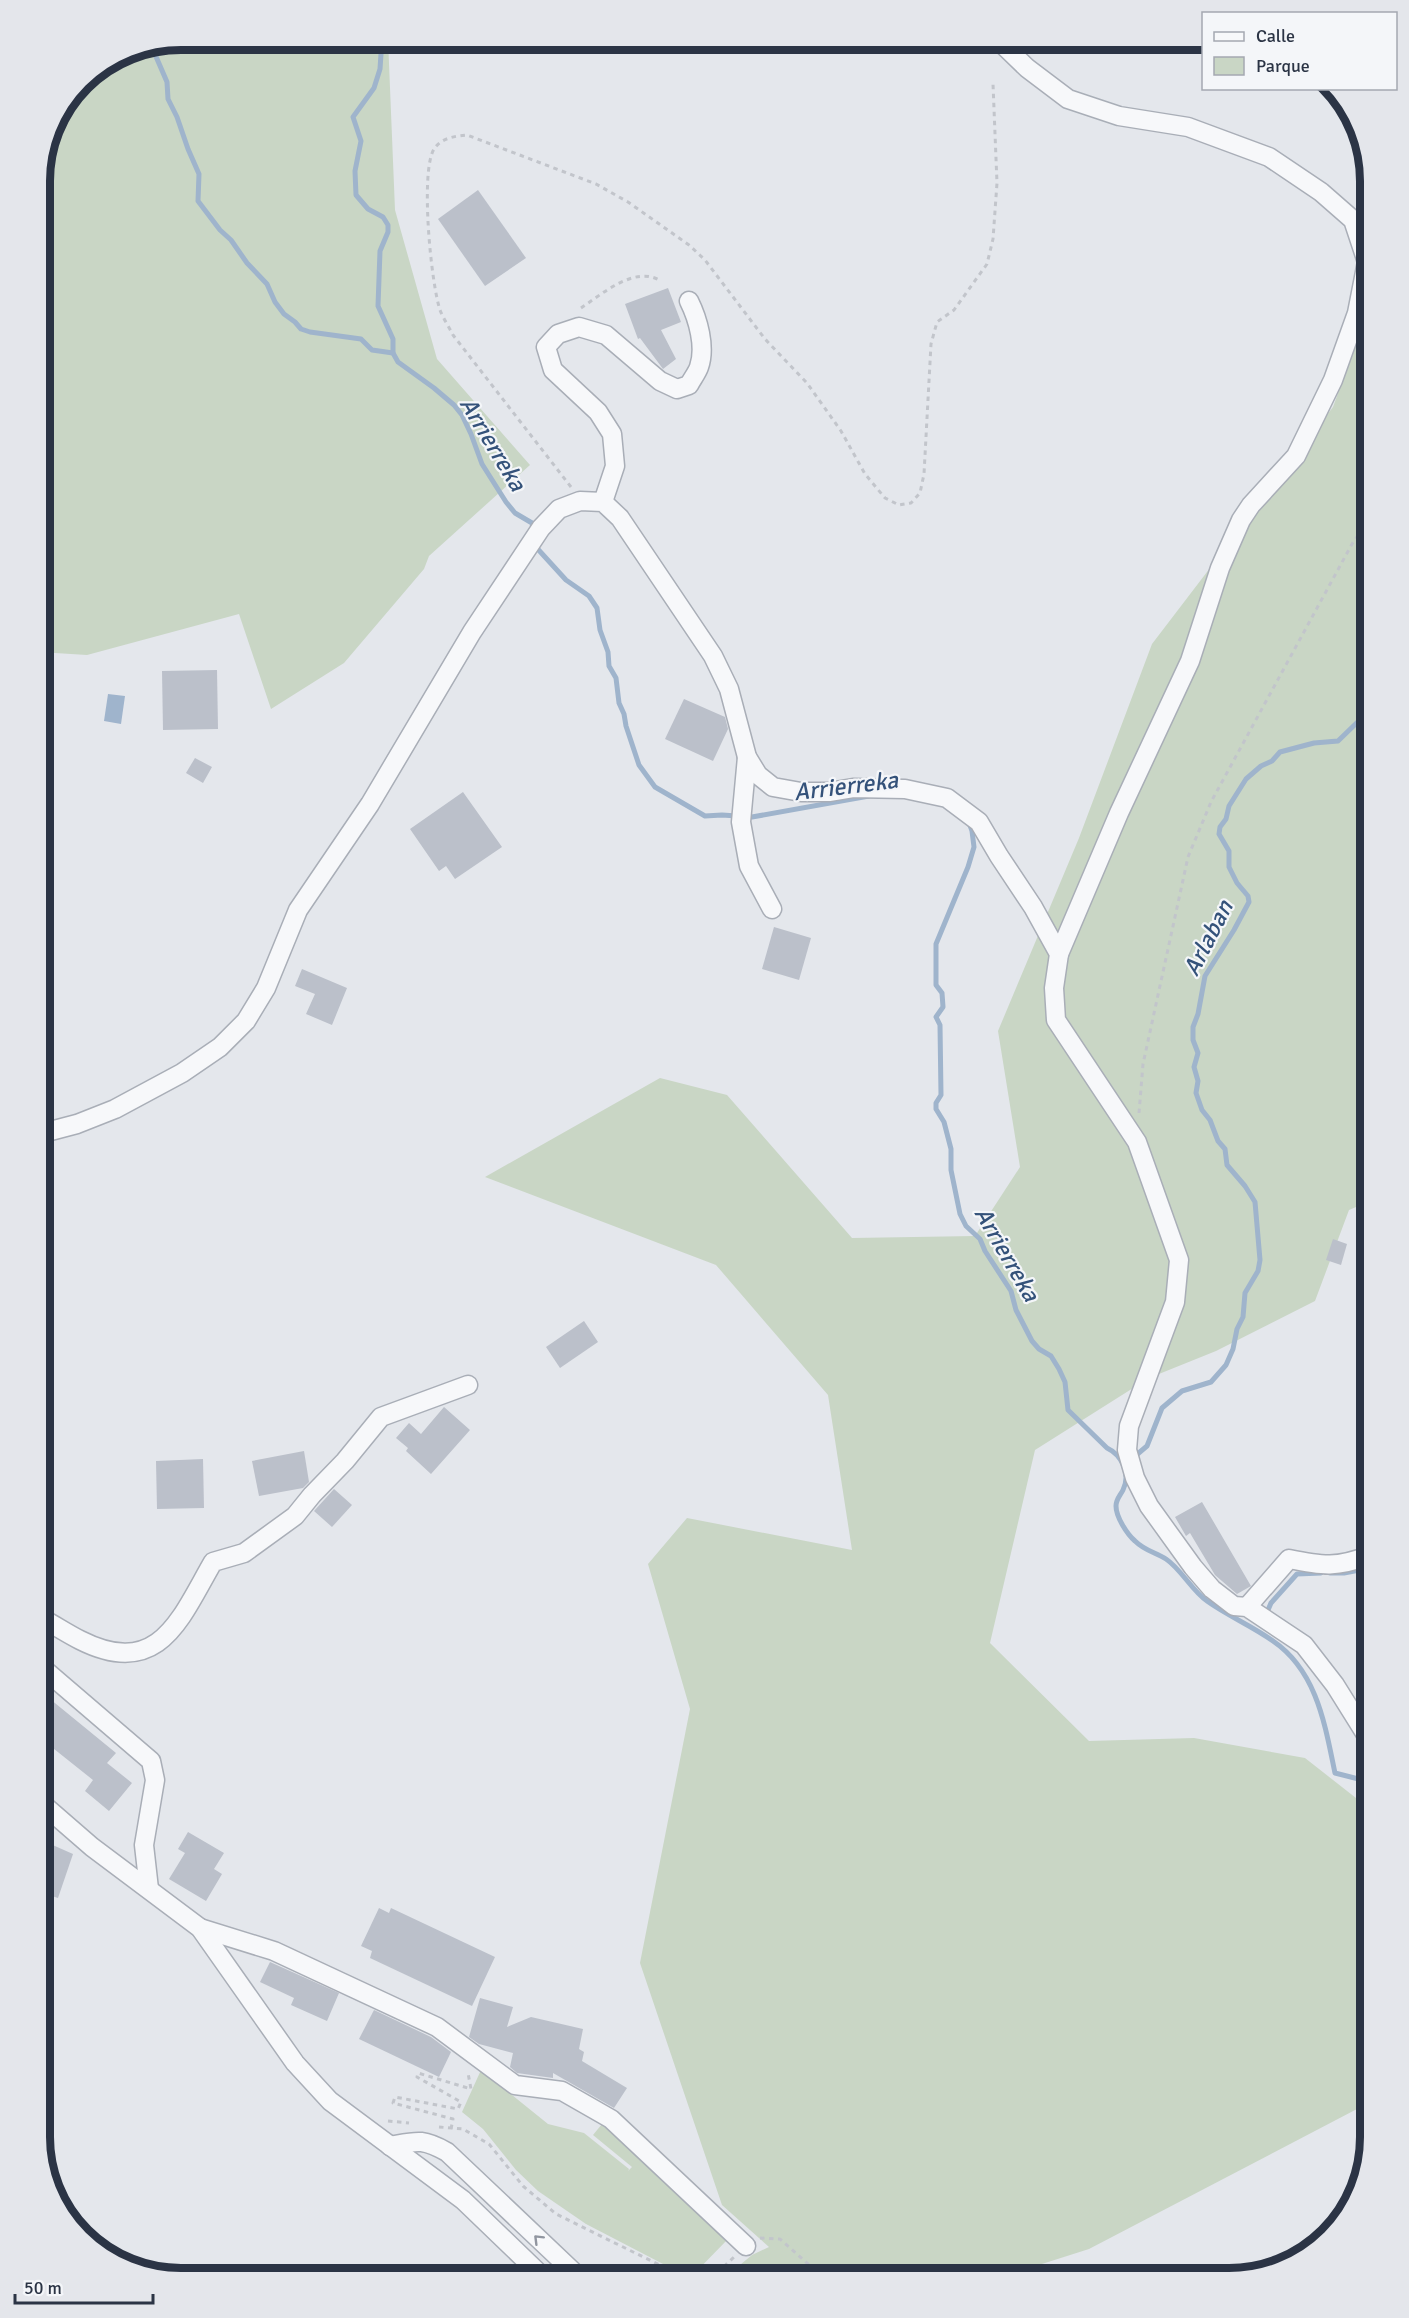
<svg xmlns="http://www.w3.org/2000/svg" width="1409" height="2318" font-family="Signika,sans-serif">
	<rect width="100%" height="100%" fill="#e4e7ec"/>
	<g fill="#c9d6c5">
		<polygon points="181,39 388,39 395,210 437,359 530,465 429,556 424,569 344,663 271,709 239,614 87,655 39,652 39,172 53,118 81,80 127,50"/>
		<polygon points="958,39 1146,39 1042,54"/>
		<polygon points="1370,305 1370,1201 1349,1210 1315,1301 1216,1351 1149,1378 1035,1450 990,1643 1089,1741 1194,1738 1305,1758 1370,1809 1370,2022 1357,2109 1089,2249 995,2279 723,2279 752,2255 769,2247 722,2205 640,1963 690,1709 648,1564 687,1518 852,1550 828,1395 716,1265 485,1177 660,1078 727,1095 852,1238 975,1236 1020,1167 998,1031 1079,838 1152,644 1333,407"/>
		<polygon points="481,2070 548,2124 584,2133 629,2169 628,2171 632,2167 593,2135 602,2124 728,2239 690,2278 586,2224 538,2191 516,2170 483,2129 462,2112"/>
	</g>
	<polygon fill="#9fb4cc" points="108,694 125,696 121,724 104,721"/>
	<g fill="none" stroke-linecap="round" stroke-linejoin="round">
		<g stroke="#9fb4cc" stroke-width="5">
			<polyline points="382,39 380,69 374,88 353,117 361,141 355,171 356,195 368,209 383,217 388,225 388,232 380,251 378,306 393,339 393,353 398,362 434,388 454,405 462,415 471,434 482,464 506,502 515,513 532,523 533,530"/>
			<polyline points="151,45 167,82 168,99 177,117 188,149 199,174 198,201 220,230 231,240 247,263 267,284 275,302 284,314 295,322 301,329 310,332 361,339 372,350 393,353"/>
			<polyline points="535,546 566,580 589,596 597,608 600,630 608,652 609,666 616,678 619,703 624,714 626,726 639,765 655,787 705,816 722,815 752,817 869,796"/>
			<path d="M 968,820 L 972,831 L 974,847 L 968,867 L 936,944 L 936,985 L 942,993 L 943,1007 L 936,1017 L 940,1025 L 941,1095 L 936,1103 L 936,1109 L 944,1122 L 951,1149 L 951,1170 L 960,1214 L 966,1226 L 980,1239 L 985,1251 L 1011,1291 L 1016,1310 L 1032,1341 L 1039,1349 L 1051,1356 L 1059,1369 L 1065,1382 L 1068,1410 L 1107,1448 C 1122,1455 1131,1474 1123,1490 C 1120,1496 1116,1499 1116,1506 C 1116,1517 1127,1534 1135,1541 C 1145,1551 1155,1552 1166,1559 C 1181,1569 1193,1592 1207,1601 C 1228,1616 1252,1626 1273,1641 C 1317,1671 1325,1725 1335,1773 L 1370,1782"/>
			<polyline points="1134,1457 1147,1446 1162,1408 1182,1391 1211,1382 1226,1365 1233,1349 1237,1329 1243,1317 1245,1293 1258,1271 1260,1260 1255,1202 1245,1186 1227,1165 1225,1149 1218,1141 1210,1120 1202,1110 1196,1093 1198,1081 1194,1067 1198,1053 1193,1040 1193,1027 1198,1014 1205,976 1234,930 1249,902 1248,896 1237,883 1229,867 1229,851 1219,834 1220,827 1226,819 1229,806 1246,779 1261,766 1272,761 1280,752 1314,743 1338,741 1370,710"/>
			<polyline points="1330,1573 1344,1573 1370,1568"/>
			<polyline points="1268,1610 1271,1603 1297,1574 1321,1573"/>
			<polyline points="1370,2071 1366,2067 1370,2053 1368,2014 1363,1995 1364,1989 1370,1981"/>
		</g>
	</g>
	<g fill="#bbc0ca">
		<polygon points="478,190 526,258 485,286 438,219"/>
		<polygon points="668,288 681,322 661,330 676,359 663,369 640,338 638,339 625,304"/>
		<polygon points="217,670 218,729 163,730 162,671"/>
		<polygon points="684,699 725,717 728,729 713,761 665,739"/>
		<polygon points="195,758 212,767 203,783 186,773"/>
		<polygon points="463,792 502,847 455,879 446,866 439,871 410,829"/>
		<polygon points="774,927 811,938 799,980 762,969"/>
		<polygon points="302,969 347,988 332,1025 306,1014 315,994 295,986"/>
		<polygon points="1333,1239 1347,1244 1341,1265 1326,1260"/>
		<polygon points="584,1321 598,1342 560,1368 546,1347"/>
		<polygon points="444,1407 470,1430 431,1474 406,1451 408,1448 396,1438 409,1423 421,1434"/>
		<polygon points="304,1451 309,1482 303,1488 259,1496 252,1461"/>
		<polygon points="203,1459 204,1508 157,1509 156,1461"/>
		<polygon points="334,1489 352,1505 332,1527 314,1511"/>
		<polygon points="1202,1502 1251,1586 1237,1594 1215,1575 1190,1533 1186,1536 1175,1517"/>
		<polygon points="39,1690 116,1753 107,1763 132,1783 109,1811 85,1791 93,1780 39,1737"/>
		<polygon points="188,1832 224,1853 214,1869 222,1874 206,1901 169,1879 185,1853 178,1849"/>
		<polygon points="39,1839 73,1854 58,1898 39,1892"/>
		<polygon points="379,1908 389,1913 391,1908 495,1957 472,2006 370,1958 372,1951 361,1946"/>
		<polygon points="270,1962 339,1993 327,2021 291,2005 294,1998 260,1982"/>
		<polygon points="480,1998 513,2007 507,2027 531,2017 583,2029 579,2049 584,2052 582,2061 627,2088 614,2108 553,2073 553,2078 517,2073 510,2067 513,2053 479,2044 469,2037"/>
		<polygon points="374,2010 431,2037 451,2052 439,2077 359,2039"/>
	</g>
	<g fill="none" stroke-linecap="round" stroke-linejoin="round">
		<defs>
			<g id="minor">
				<polyline points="997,39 1027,68 1068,99 1119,116 1188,127 1269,157 1321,192 1353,220 1367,262 1357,313 1333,380 1296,456 1251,505 1241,520 1220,568 1190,661 1119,813 1059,954"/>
				<path d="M 603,502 L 615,466 L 612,434 L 598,412 L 553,370 L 546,347 L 558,334 L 579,327 L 606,335 L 660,381 L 677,389 L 689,385 C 692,379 697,373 699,367 C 706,347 698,319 689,301"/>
				<polyline points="747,757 741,822 749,866 772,909"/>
				<polyline points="39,1134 77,1124 115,1109 182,1073 220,1047 246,1021 266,988 298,910 370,804 472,632 541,528 559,509 580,501 603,502 620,518 713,656 729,689 747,757 758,775 773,787 801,792 829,792 853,788 905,789 947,798 979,822 999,856 1033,907 1059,954 1054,988 1056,1020 1137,1142 1179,1260 1175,1302 1129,1426 1127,1450 1135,1478 1149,1506 1193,1567 1212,1589 1234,1606 1247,1607 1304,1645 1335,1685 1370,1741"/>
				<path d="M 1247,1607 L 1289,1559 C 1323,1566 1337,1568 1370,1555"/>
				<path d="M 39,1617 C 53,1624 66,1633 80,1640 C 159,1680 180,1619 213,1562 L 244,1553 L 295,1516 L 312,1495 L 345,1461 L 381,1417 L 468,1385"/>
				<polyline points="39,1665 151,1761 155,1780 144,1845 149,1889"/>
				<polyline points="39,1801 92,1847 200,1928 295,2063 330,2101 463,2200 545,2279"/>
				<polyline points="200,1928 274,1951 437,2027 515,2085 562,2091 611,2119 746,2246"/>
				<path d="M 390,2146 C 417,2141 422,2138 447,2152 L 581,2279"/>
			</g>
		</defs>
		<use href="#minor" stroke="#a9aeb7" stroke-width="21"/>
		<g stroke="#c2c5cb" stroke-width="3" stroke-dasharray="4.5 4.5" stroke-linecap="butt">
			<polyline points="1362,206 1370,196"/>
			<path d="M 581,308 C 602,294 634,266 659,280"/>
			<path d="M 571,487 L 453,335 C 449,327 443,318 440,310 C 431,283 420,172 434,149 C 441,138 455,136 467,135 L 596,184 L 628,202 L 689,245 L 705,260 L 765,339 L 807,383 L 841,431 L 865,474 L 885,498 L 899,505 L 911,503 L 920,493 L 924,474 L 931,344 L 937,322 L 954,310 L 987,264 L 993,239 L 997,183 L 993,84"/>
			<polyline points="1139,1113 1143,1064 1188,857 1211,802 1352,544 1370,518"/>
			<polyline points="388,2121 409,2123"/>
			<polyline points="439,2127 463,2129 489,2144 523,2186 556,2214 688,2279"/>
			<polyline points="451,2129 453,2119 393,2103 395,2097 458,2109 461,2102 417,2077 418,2073 471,2089 468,2073"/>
			<polyline points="760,2238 780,2239 825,2279"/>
			<polyline points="711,2279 734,2257"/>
		</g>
		<use href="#minor" stroke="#f7f8fa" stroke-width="18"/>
	</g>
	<defs><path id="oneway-chevron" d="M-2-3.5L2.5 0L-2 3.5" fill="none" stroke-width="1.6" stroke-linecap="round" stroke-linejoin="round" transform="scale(1.5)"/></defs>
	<use stroke="#9196a0" href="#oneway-chevron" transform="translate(538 2239) rotate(-135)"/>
	<g text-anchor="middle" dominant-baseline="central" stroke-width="4.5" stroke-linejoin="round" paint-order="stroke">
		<g font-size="24" font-style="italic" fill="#34527a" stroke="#f4f6f9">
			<text transform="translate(493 444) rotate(59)">Arrierreka</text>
			<text transform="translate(846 786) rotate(-7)">Arrierreka</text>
			<text transform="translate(1208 938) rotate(-63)">Arlaban</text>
			<text transform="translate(1007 1254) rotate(60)">Arrierreka</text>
		</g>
	</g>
	<path d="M0 0H1409V2318H0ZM181 50H1229A131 131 0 0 1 1360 181V2137A131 131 0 0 1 1229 2268H181A131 131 0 0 1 50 2137V181A131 131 0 0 1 181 50Z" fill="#e4e6eb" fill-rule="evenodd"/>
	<path fill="none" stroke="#2b3445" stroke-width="8" d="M181 50H1229A131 131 0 0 1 1360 181V2137A131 131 0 0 1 1229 2268H181A131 131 0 0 1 50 2137V181A131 131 0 0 1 181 50Z"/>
	<rect x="1202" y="12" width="195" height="78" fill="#f4f6f9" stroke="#a4a8b1" stroke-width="1.5"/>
	<rect x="1214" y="32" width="30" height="9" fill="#f7f8fa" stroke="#a4a8b1" stroke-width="1.5"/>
	<text x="1256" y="42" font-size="18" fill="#2b3445">Calle</text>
	<rect x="1214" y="57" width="30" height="18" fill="#c9d6c5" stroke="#a4a8b1" stroke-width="1.5"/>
	<text x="1256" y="72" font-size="18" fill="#2b3445">Parque</text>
	<path d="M15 2294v9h138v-9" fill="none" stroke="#2b3445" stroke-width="3"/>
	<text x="24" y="2294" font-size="18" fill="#2b3445" stroke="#f4f6f9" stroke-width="4.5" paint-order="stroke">50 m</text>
</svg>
